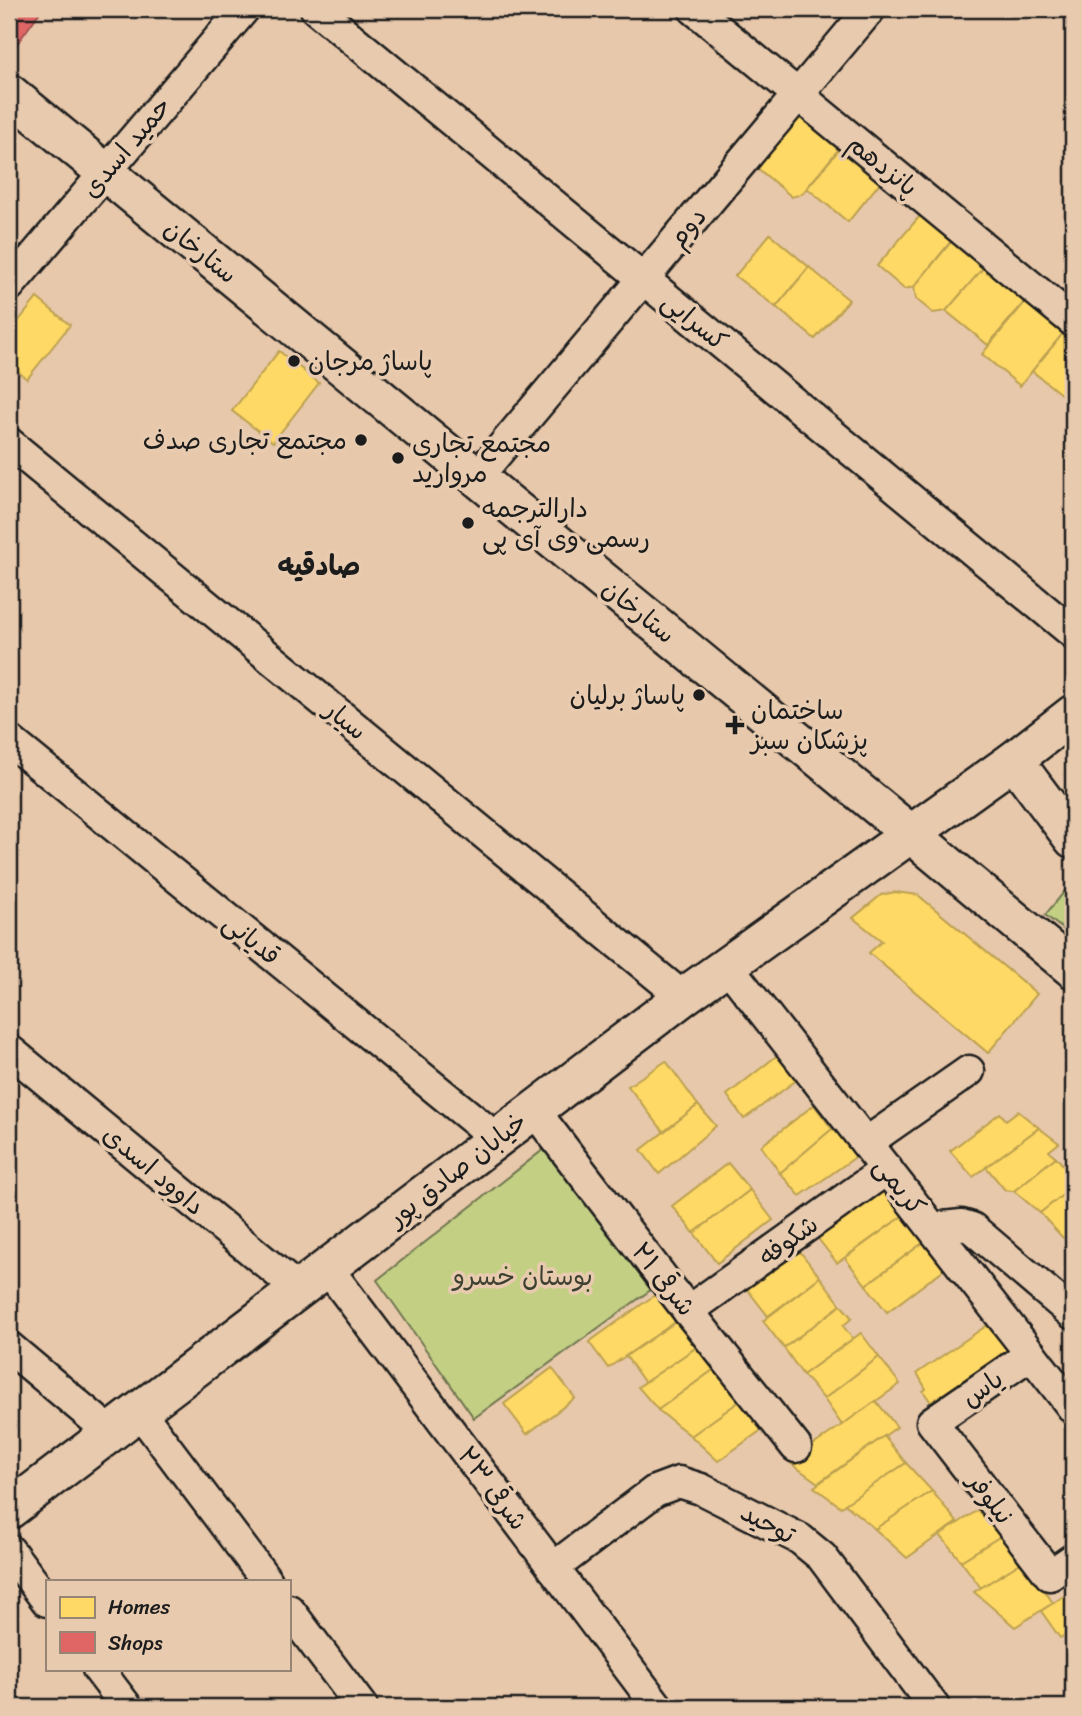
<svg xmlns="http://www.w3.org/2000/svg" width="1082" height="1716" font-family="Sriracha,'Playpen Sans Arabic',sans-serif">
	<rect width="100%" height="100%" fill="#e8c8ab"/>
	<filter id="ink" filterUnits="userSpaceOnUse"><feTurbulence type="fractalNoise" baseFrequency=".0143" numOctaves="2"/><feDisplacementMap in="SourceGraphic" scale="14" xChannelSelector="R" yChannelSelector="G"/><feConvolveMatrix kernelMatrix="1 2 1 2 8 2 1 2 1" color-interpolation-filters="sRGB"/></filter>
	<g filter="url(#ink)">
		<g fill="#c3d084" stroke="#707650" stroke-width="2">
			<polygon points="1073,881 1073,937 1045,915"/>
			<polygon points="548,1146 656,1286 474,1418 377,1280"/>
		</g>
		<g fill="#ffd966" stroke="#bba050" stroke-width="2">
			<polygon points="802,112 843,144 802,194 792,197 756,167"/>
			<polygon points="842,146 883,179 848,222 807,188"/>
			<polygon points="925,210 956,235 914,287 904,289 877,266"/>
			<polygon points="770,234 809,267 776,307 735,276"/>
			<polygon points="955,237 987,264 946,311 933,313 916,299 914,287"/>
			<polygon points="809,267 849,300 815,339 776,307"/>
			<polygon points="984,267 1025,301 988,345 946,311"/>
			<polygon points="1030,296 1065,331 1020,386 982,354"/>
			<polygon points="37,298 70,325 27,379 9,364 9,333"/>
			<polygon points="1065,331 1073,337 1073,401 1072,403 1032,371"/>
			<polygon points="279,351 319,383 273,442 232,411"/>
			<polygon points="895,892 918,895 1037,994 988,1053 869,953 882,941 853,918 881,895"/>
			<polygon points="779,1054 798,1079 744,1119 727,1095"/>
			<polygon points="666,1061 698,1105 664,1132 628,1086"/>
			<polygon points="698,1105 716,1126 659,1174 641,1150"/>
			<polygon points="814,1105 832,1129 780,1173 761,1146"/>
			<polygon points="1018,1111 1039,1128 973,1177 950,1151 1000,1113 1006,1120"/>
			<polygon points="1039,1128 1059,1143 1049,1151 1056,1157 1014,1191 1005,1190 986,1167"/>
			<polygon points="832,1129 837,1130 857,1156 800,1196 780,1173"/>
			<polygon points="1056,1157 1063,1165 1073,1157 1073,1187 1040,1213 1014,1191"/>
			<polygon points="728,1163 750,1190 694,1233 672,1206"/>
			<polygon points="883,1187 904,1215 837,1263 816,1236"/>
			<polygon points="1073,1187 1073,1230 1063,1238 1040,1213"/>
			<polygon points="750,1190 773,1220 717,1263 694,1233"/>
			<polygon points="904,1215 924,1242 866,1285 845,1258"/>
			<polygon points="924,1242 947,1267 887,1312 866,1285"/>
			<polygon points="798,1249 820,1277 768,1316 747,1289"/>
			<polygon points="820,1277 841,1305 784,1348 763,1321"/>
			<polygon points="659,1292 680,1319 608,1368 589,1342"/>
			<polygon points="841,1305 852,1318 843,1326 853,1339 803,1375 784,1348"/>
			<polygon points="680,1319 700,1345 645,1383 626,1356"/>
			<polygon points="989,1324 1007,1346 1009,1353 933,1405 923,1391 926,1389 917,1373"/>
			<polygon points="861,1333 879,1357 824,1399 803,1375"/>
			<polygon points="700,1345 716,1368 658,1410 638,1387"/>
			<polygon points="879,1357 900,1384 842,1425 824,1399"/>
			<polygon points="552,1368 575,1398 527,1434 504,1404"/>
			<polygon points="716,1368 740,1401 691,1436 658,1410"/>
			<polygon points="740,1401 763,1429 718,1461 691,1436"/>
			<polygon points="876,1401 897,1427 818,1483 789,1462"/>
			<polygon points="884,1436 906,1463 841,1507 814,1487"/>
			<polygon points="906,1463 932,1491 875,1529 845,1504"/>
			<polygon points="932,1491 957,1522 907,1558 875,1529"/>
			<polygon points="984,1506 1004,1534 961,1561 940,1535"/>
			<polygon points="1004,1534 1024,1561 981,1588 961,1561"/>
			<polygon points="1024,1561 1053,1603 1015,1627 974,1592"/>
			<polygon points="1073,1590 1073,1630 1060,1638 1041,1611"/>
		</g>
		<polygon fill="#e06666" stroke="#a55050" stroke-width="2" points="9,9 42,9 9,55"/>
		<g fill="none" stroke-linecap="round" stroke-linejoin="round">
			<defs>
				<g id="minor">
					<polyline points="316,9 1073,633"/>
					<polyline points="694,9 1073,321"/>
					<polyline points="9,286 244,9"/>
					<polyline points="9,443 683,997"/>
					<polyline points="477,477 870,9"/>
					<polyline points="9,740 496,1138"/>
					<polyline points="726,964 1073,1408"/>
					<polyline points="9,1050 299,1290"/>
					<polyline points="534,1110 688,1311 796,1447"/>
					<polyline points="866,1143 969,1071"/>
					<polyline points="933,1228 962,1225 972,1228 1073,1314"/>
					<polyline points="328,1269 658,1707"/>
					<polyline points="688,1311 887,1169"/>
					<polyline points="9,1347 110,1432"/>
					<polyline points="1031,1354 932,1422 1050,1575 1073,1559"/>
					<polyline points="140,1412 267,1581"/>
					<polyline points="9,1550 47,1601"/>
					<polyline points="553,1568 655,1491 679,1482 701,1489 800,1539 822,1557 934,1707"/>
					<polyline points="289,1610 362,1707"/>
					<polyline points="98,1669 127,1707"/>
				</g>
				<g id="major">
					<polyline points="9,93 911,834 1073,969"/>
					<polyline points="1014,760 1073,839"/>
					<polyline points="9,1510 683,997 1014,760 1073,714"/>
				</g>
			</defs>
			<use href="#minor" stroke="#1c1c1c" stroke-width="35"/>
			<use href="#major" stroke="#1c1c1c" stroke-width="42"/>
			<use href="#minor" stroke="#e8cbaf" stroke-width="30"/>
			<use href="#major" stroke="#e8cbaf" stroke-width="37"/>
		</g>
	</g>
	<g fill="#1c1c1c" stroke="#e8cbaf" stroke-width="2.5">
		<circle cx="294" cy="361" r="7"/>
		<circle cx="361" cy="440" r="7"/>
		<circle cx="398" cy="458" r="7"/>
		<circle cx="468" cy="523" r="7"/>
		<circle cx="699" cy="695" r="7"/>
		<path d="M731.5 714.5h7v7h7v7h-7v7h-7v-7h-7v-7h7z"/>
	</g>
	<g text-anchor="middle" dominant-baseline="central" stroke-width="7" stroke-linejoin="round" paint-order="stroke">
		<g font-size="26" fill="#1c1c1c" stroke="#e8cbaf">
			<text transform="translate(126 147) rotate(-50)">حمید اسدی</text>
			<text transform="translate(883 165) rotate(39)">پانزدهم</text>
			<text transform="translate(687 227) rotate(-50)">دوم</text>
			<text transform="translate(201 251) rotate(39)">ستارخان</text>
			<text transform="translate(695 321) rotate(39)">کسرایی</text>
			<text transform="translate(639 611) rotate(39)">ستارخان</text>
			<text transform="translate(346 720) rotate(39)">سیار</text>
			<text transform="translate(252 939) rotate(39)">قدیانی</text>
			<text transform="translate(457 1169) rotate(-38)">خیابان صادق پور</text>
			<text transform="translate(154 1170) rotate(40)">داوود اسدی</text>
			<text transform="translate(900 1186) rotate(52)">کریمی</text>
			<text transform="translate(788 1240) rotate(-36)">شکوفه</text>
			<text transform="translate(664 1279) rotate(52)">۲۱ شرقی</text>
			<text transform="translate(982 1388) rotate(-35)">یاس</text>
			<text transform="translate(493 1488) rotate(53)">۲۳ شرقی</text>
			<text transform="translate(991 1498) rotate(53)">نیلوفر</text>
			<text transform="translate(768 1523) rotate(28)">توحید</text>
		</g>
		<g font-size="26" fill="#1c1c1c" stroke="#e8cbaf" text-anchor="start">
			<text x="308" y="361">پاساژ مرجان</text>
			<text x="347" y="440" text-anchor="end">مجتمع تجاری صدف</text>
			<text x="412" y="443">مجتمع تجاری<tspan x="412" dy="30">مروارید</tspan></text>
			<text x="482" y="508">دارالترجمه<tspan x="482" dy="30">رسمی وی آی پی</tspan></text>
			<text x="685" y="695" text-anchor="end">پاساژ برلیان</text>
			<text x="751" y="710">ساختمان<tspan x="751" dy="30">پزشکان سبز</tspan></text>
		</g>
		<g font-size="26" fill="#3d4031" stroke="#e8cbaf">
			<text x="523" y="1276">بوستان خسرو</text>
		</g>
		<g font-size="28" font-weight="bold" fill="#1c1c1c" stroke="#e8cbaf">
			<text x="319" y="565">صادقیه</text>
		</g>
	</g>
	<rect width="1082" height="1716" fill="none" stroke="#e8cbaf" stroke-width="35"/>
	<rect x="18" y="18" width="1047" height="1681" fill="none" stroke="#1c1c1c" stroke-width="2.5" filter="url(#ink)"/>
	<rect x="46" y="1580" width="245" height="91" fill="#e8cbaf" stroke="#968574" stroke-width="2"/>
	<rect x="60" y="1597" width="35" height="21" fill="#ffd966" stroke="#968574" stroke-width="2"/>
	<text x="108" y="1614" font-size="21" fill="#1c1c1c">Homes</text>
	<rect x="60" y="1632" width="35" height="21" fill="#e06666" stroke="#968574" stroke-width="2"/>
	<text x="108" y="1650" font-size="21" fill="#1c1c1c">Shops</text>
</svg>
